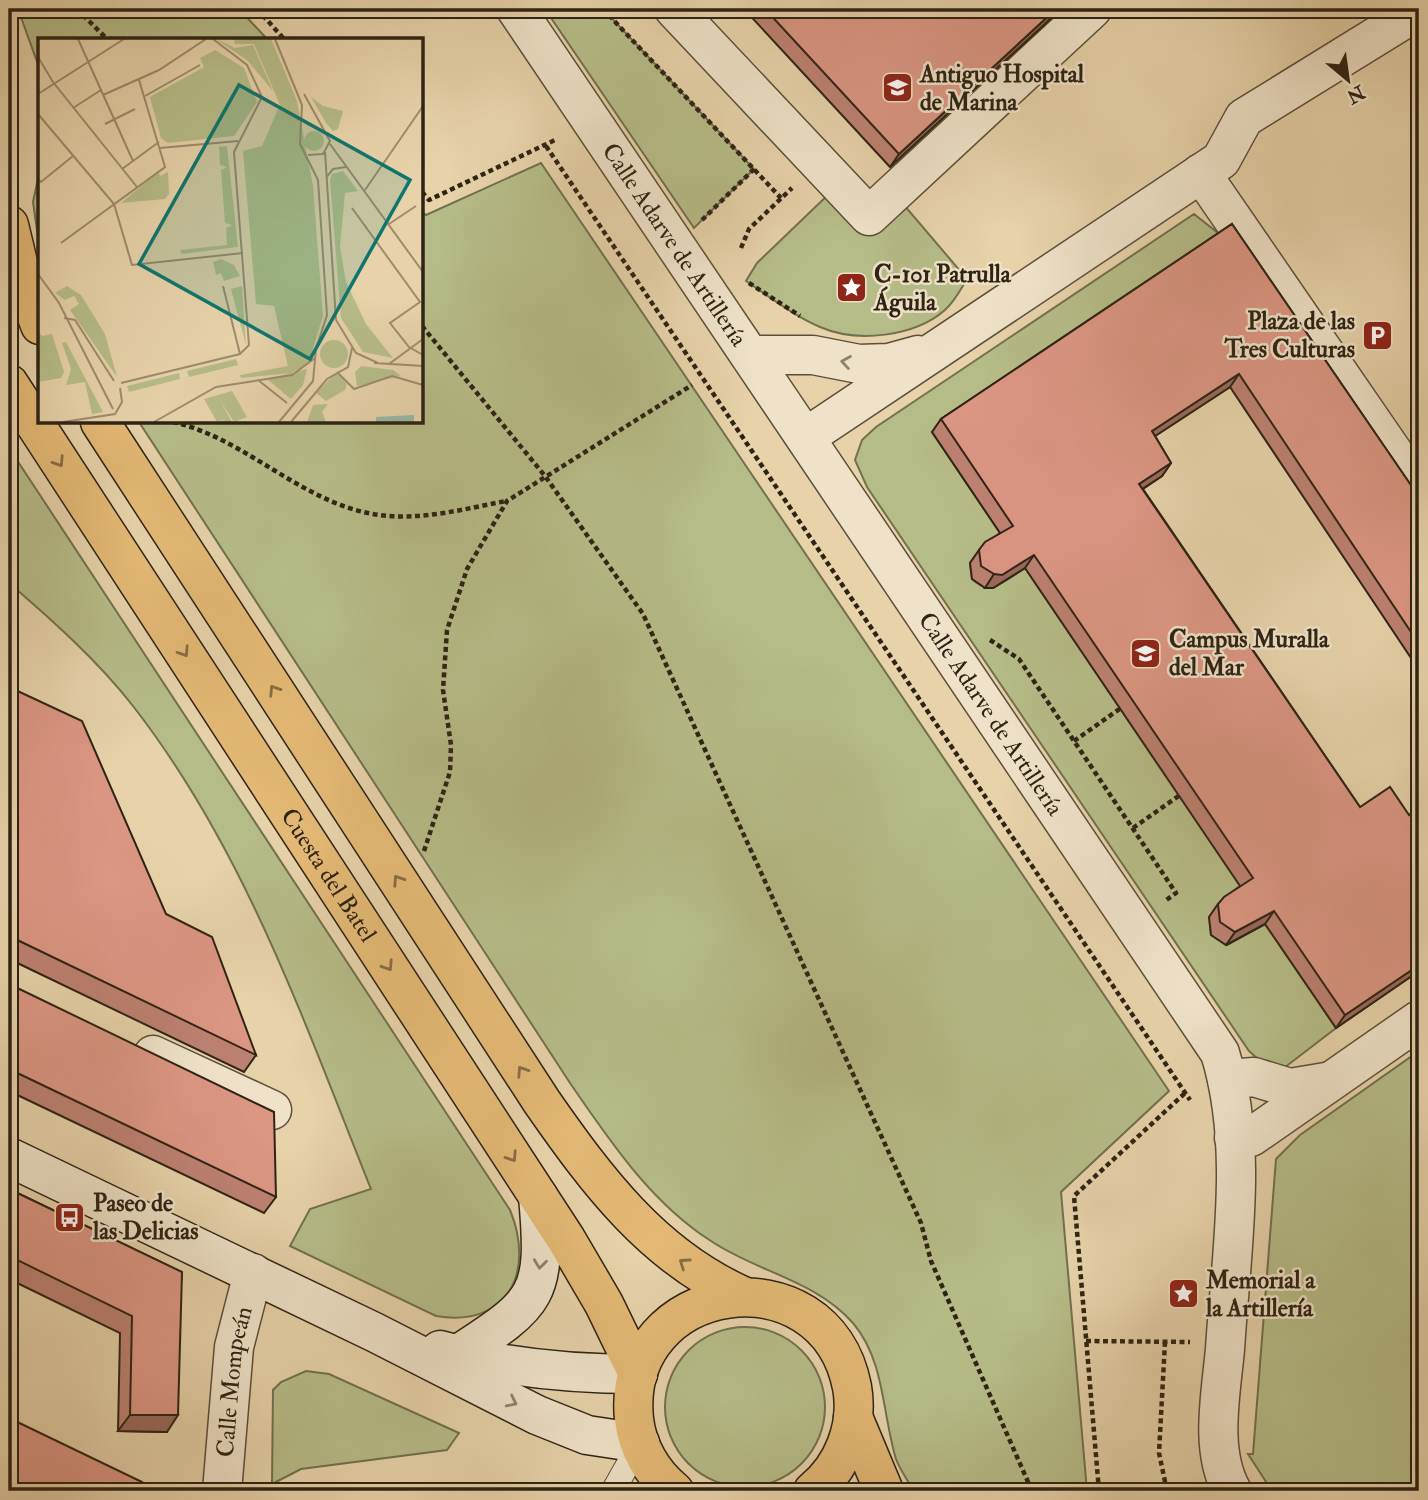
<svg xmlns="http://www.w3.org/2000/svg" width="1428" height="1500" font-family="'IM FELL Double Pica',serif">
	<rect width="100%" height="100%" fill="#e7d2aa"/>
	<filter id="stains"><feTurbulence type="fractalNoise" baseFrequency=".00286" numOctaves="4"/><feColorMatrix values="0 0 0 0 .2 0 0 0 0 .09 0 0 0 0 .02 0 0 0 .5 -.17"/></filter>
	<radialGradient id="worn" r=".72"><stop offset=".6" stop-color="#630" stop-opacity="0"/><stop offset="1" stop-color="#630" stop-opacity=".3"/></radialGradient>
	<g fill="#b6bc88" stroke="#72704e" stroke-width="2">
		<polygon points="18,9 239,9 268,40 40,40 40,70"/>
		<polygon points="545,9 603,9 754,169 694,228"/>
		<path d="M 541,163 L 1169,1091 L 1061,1192 L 1087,1491 L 914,1491 C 908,1481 900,1470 896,1459 C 882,1413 885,1361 853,1323 C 815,1280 757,1272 711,1241 C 651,1203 610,1141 570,1083 L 139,422 L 422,422 L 422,212 L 426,215 Z"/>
		<polygon points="40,169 40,251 33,202"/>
		<path d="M 831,192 L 872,235 L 904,205 L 967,279 C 961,289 954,302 945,310 C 914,337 857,343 820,327 C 794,316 770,297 746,281 L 757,263 Z"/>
		<path d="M 1194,214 L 1223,237 L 932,432 L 1004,539 L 976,555 L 970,563 L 972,579 C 990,597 1007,579 1025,568 L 1244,891 L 1209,917 L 1211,935 L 1227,945 L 1265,924 L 1336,1028 L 1284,1068 L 1259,1060 L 1249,1051 L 867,487 L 855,460 L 862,440 L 876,427 Z"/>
		<path d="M 9,448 L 510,1210 C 535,1271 509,1328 436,1316 L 290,1246 L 310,1209 L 371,1189 C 304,1022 245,850 133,706 C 98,661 52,620 9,583 Z"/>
		<polygon points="1419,1051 1419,1491 1272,1491 1248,1454 1253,1454 1276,1159 1300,1135"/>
		<circle cx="745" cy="1407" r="80"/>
		<polygon points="306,1371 329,1374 459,1433 447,1450 301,1469 272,1484 273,1390 281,1382"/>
	</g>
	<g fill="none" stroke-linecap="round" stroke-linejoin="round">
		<defs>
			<polyline id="lane" points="613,1491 640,1443"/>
			<g id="street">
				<path id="s1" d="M 516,9 L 1220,1053 C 1249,1147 1231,1253 1225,1349 C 1221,1394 1209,1450 1232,1491"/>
				<polyline points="674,9 869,216 1092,9"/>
				<polyline points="1201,173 1419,490"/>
				<polyline points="750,355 813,355 859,364 889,363 918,355"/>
				<polyline points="806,437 1221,160 1244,118 1419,10"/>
				<polyline points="153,1055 272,1110"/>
				<polyline points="1227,1079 1254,1077 1290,1088 1326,1082"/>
				<polyline points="1234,1138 1251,1137 1419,1020"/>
				<path id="s2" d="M 222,1491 L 234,1347 L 253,1273"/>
			</g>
			<g id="secondary">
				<polyline points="9,1157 374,1332 537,1415 587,1435 640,1443"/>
				<path d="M 440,1350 C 505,1368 570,1374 638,1374"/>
				<path d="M 457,1355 C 539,1302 547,1296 538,1196"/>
			</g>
			<g id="primary">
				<polyline points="9,225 20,271 40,325"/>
				<path id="s3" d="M 9,384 L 566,1239 L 604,1304 L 638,1374"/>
				<path d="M 100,422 L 542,1102 C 597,1181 653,1256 743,1296"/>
				<polyline points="853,1417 884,1491"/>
				<path d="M 674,1491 C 652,1473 637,1447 634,1419 C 620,1279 825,1249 852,1387 C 859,1426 843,1467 813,1491"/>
			</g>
		</defs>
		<use href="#lane" stroke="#5c4f3a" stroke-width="25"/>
		<use href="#street" stroke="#5c4f3a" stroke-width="41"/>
		<use href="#secondary" stroke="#2e2314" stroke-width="41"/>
		<use href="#primary" stroke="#2e2314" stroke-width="41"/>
		<g stroke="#2e2314" stroke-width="4.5" stroke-dasharray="5 3.5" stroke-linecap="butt">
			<polyline points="77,9 108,40"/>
			<polyline points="257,9 285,40"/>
			<polyline points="603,9 781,198"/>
			<polyline points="546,146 1190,1100"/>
			<polyline points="422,192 429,200 557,139"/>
			<polyline points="702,220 754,169"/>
			<polyline points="741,248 749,229 792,188"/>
			<polyline points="749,283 800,316"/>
			<polyline points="422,326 545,476 643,614 921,1223 931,1261 1032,1491"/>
			<path d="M 173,422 C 245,438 299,501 373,514 C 416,522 464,509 506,501"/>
			<polyline points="990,640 1019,659 1176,893 1165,901"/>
			<polyline points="1074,741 1121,708"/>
			<polyline points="1133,828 1180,795"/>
			<polyline points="424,851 450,772 451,745 443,690 447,630 467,569 507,501 692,385"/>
			<polyline points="1086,1341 1190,1342"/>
			<polyline points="1165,1342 1159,1453 1167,1491"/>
			<polyline points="1099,1491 1074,1196 1185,1093"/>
		</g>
		<use href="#lane" stroke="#efe2c8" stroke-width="23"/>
		<use href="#street" stroke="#efe2c8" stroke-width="38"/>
		<use href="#secondary" stroke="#efe2c8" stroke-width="38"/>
		<use href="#primary" stroke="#e4b975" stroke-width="38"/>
	</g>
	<g fill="#bd8172" stroke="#2e2314" stroke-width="2">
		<polygon points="744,9 1061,9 890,167"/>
		<polygon points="1232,224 1419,497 1419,670 1230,387 1155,436 1171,463 1162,476 1143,489 1360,807 1409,815 1419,808 1419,971 1336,1028 1265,924 1226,945 1211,935 1209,917 1218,904 1240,886 1025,568 993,588 985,588 972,579 970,563 979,550 1000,533 932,432 941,419"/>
		<polygon points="9,687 166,914 256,1055 244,1072 9,959"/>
		<polygon points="9,984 276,1197 264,1213 9,1091"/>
		<polygon points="9,1189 182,1272 167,1432 118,1431 120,1333 9,1279"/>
	</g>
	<g fill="#9a695c" stroke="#2e2314" stroke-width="2">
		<polygon points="1056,9 1061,9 890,167 899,154"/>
		<polygon points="1239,374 1230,387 1143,444 1152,431"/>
		<polygon points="1171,463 1162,476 1130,497 1139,484"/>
		<polygon points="1034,555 1025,568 993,588 985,588 994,574"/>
		<polygon points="1274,911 1265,924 1226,945 1235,932"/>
		<polygon points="1419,965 1419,971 1336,1028 1345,1015"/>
		<polygon points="130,1415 178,1415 167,1432 118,1431"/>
	</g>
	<g fill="#dc9684" stroke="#2e2314" stroke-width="2">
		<polygon points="765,9 1056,9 899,154"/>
		<polygon points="1232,224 1419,497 1419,644 1239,374 1152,431 1171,463 1139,484 1360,807 1390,787 1409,815 1419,808 1419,965 1345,1015 1274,911 1235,932 1220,922 1218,904 1224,897 1253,878 1034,555 1002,575 994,574 981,566 979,550 985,542 1013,526 941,419"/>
		<polygon points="9,687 82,721 166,914 212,937 256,1055 9,936"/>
		<polygon points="9,984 274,1112 276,1197 9,1069"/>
		<polygon points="9,1189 182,1272 178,1415 130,1415 132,1316 9,1256"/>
		<polygon points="9,1418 142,1482 137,1491 9,1491"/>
	</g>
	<defs><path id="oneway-chevron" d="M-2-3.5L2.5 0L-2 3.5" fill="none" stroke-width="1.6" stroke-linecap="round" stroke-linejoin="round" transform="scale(1.75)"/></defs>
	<g stroke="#8e826e">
		<use href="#oneway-chevron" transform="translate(846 362) rotate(-171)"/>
		<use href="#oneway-chevron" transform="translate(540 1264) rotate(97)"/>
		<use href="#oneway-chevron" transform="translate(512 1402) rotate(26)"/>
	</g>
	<g stroke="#896e44">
		<use href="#oneway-chevron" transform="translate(59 462) rotate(57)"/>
		<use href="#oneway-chevron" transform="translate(184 652) rotate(57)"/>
		<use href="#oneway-chevron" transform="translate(274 690) rotate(-123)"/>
		<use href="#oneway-chevron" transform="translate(398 880) rotate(-123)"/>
		<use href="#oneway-chevron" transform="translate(388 966) rotate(57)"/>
		<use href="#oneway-chevron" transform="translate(522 1071) rotate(-123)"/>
		<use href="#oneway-chevron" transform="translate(512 1157) rotate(57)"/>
		<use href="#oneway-chevron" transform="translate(684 1263) rotate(-145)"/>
	</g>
	<defs>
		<symbol id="university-square" viewBox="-11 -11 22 22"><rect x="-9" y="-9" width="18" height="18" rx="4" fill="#8f2418" stroke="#efe2c8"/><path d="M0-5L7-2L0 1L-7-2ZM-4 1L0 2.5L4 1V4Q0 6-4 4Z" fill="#fff"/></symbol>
		<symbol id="sight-square" viewBox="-11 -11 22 22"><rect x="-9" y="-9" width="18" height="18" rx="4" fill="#8f2418" stroke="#efe2c8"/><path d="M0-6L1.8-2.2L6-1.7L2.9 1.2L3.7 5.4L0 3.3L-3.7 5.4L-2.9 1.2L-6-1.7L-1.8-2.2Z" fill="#fff"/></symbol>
		<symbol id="parking-square" viewBox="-11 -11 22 22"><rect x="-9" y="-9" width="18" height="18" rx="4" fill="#8f2418" stroke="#efe2c8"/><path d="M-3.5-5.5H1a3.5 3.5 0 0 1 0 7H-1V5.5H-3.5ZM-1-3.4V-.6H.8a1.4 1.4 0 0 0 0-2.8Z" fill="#fff"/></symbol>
		<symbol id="bus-square" viewBox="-11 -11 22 22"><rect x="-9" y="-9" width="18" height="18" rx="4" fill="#8f2418" stroke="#efe2c8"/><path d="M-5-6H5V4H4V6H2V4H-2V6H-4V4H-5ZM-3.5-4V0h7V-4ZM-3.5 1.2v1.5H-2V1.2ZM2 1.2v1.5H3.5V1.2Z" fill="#fff"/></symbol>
	</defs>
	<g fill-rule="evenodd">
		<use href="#university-square" x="880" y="70" width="35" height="35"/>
		<use href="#sight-square" x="834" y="270" width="35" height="35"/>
		<use href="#parking-square" x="1360" y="318" width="35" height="35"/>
		<use href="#university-square" x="1128" y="636" width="35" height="35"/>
		<use href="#bus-square" x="52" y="1200" width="35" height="35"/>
		<use href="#sight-square" x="1166" y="1276" width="35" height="35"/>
	</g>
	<g text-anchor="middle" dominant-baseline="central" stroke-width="5" stroke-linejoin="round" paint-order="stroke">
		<g font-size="24" font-weight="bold" fill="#2e2314" stroke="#efe2c8" text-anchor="start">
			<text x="920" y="74">Antiguo Hospital<tspan x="920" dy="28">de Marina</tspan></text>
			<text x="874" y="274">C-101 Patrulla<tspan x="874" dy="28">Águila</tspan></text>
			<text x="1355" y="321" text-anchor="end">Plaza de las<tspan x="1355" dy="28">Tres Culturas</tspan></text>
			<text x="1169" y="639">Campus Muralla<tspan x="1169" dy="28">del Mar</tspan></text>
			<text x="93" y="1203">Paseo de<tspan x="93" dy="28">las Delicias</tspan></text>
			<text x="1206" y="1280">Memorial a<tspan x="1206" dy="28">la Artillería</tspan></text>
		</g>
		<g font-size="24" fill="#2e2314" stroke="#efe2c8">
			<text stroke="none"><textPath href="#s1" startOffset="284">Calle Adarve de Artillería</textPath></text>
			<text stroke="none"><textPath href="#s1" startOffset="850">Calle Adarve de Artillería</textPath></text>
			<text stroke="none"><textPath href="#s3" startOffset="586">Cuesta del Batel</textPath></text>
			<text stroke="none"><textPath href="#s2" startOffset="110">Calle Mompeán</textPath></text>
		</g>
	</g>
	<g transform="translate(38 38)">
		<rect width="385" height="385" fill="#e7d2aa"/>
		<path d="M 178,1 L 197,10 L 215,7 L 235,53 L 209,22 ZM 196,1 L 233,1 L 259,63 L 275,148 L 285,278 L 270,326 L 253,335 L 203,340 L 202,337 L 250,328 L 236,268 L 218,266 L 205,113 L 224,108 L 242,67 L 216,6 L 197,6 ZM 177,12 L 206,30 L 219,64 L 196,98 L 130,105 L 123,100 L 112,59 L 166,29 L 162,20 ZM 273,59 L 285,68 L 305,73 L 300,91 L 295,93 L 288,85 ZM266 103a10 10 0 1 1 20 0a10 10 0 1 1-20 0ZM 189,108 L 200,209 L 144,216 L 142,212 L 189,207 L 188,190 L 194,187 L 187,185 L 183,132 L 189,129 L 182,127 L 181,109 ZM 305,133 L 320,153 L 307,155 L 302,209 L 308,244 L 328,286 L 355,320 L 325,314 L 303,280 L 292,142 L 294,136 ZM 120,134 L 123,138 L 130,134 L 131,156 L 127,161 L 83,165 ZM 183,221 L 196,227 L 202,238 L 186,243 L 183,235 L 178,237 L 175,224 ZM 29,248 L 43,257 L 67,296 L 79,339 L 32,272 L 41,266 L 36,258 L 27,262 L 17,255 ZM 204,248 L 208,307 L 193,251 ZM 0,293 L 4,298 L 14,296 L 26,334 L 23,340 L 0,344 ZM282 316a14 14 0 1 1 28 0a14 14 0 1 1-28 0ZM 28,304 L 65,374 L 54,376 L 47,344 L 28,347 L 33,331 L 24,305 ZM 198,321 L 200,327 L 151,339 L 149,333 ZM 323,328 L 355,332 L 363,338 L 319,348 L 317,334 ZM 269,331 L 265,347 L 253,361 L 229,341 ZM 299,334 L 309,346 L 307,352 L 288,363 L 278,355 ZM 141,335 L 142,341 L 91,354 L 89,348 ZM 194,353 L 209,379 L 196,384 L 181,361 L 194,384 L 183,384 L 187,381 L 179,384 L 166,361 ZM 290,366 L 284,374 L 288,384 L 269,384 L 275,367 Z" fill="#b6bc88"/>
		<path d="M 376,377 L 376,384 L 338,384 L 338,379 Z" fill="#97b8a5"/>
		<path fill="none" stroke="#9d8c6e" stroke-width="2" d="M 40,1 L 95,123M 237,1 L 264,67 L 262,106 L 280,142 L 289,277 L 278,311 L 275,343 L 241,384M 0,19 L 15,44 L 99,149M 0,56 L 86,1M 266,56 L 292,103 L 285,116 L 270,117M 65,57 L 121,32 L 168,1M 107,58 L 162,27M 35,70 L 63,52M 0,76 L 76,166 L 94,227 L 205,215M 67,86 L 97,71M 292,106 L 385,234M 122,110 L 200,103M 287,114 L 298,282 L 318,315 L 340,325M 84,131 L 121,104M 288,140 L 295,131 L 308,129M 0,141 L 3,144 L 35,118M 327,152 L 385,68M 314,170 L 382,264 L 352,285 L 371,309 L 385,317M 351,186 L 378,168M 23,205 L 127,129 L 101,42M 0,236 L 21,265 L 75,371M 185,248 L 202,316M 26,280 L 37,282 L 76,343M 336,325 L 385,328M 351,326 L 385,301M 299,334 L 316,351 L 354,338 L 385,347M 220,342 L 249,365M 83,345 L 202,316 L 211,307 L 196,114 L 224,59 L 209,27 L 175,1M 25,384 L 77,376 L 84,364 L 82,350M 116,384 L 178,349 L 254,337 L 277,320M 253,384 L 289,341 L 310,329 L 314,310"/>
		<path fill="#0f766e" fill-opacity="0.15" stroke="#0f766e" stroke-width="3.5" d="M 201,47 L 372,142 L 272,321 L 101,226 Z"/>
		<rect width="385" height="385" fill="none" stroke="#2e2314" stroke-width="3.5"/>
	</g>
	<rect width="1428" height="1500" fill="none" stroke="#e7d2aa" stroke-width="35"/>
	<rect x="10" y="10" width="1407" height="1479" fill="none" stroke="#2e2314" stroke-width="3.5"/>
	<rect x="18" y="18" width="1393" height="1465" fill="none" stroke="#2e2314" stroke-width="2"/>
	<g transform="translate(1348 80) rotate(151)" stroke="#efe2c8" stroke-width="5" paint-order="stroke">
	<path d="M0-5L12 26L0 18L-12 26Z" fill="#2e2314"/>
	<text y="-10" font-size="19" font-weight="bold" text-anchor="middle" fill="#2e2314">N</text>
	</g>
	<rect width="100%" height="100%" filter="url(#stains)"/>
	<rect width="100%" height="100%" fill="url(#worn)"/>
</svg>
